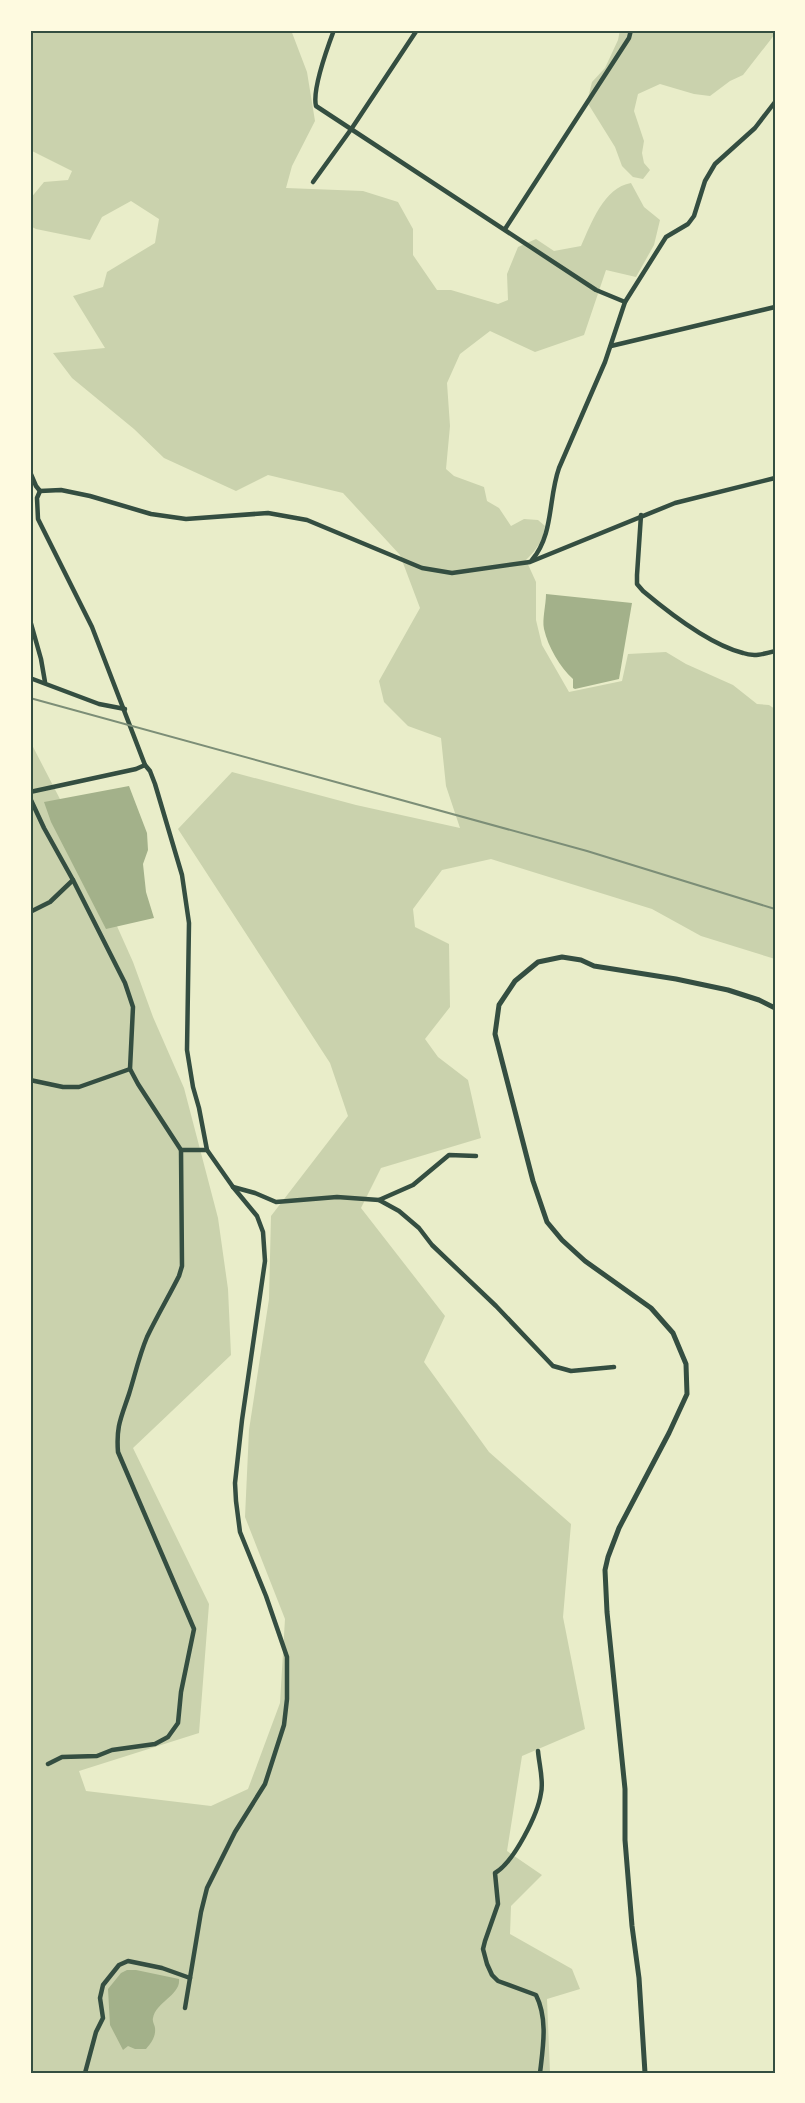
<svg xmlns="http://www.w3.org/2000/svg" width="805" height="2103" font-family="'IBM Plex Sans',sans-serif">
	<rect width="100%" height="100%" fill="#e9edc9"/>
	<g fill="#cad2ad">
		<path d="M 30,30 L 291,30 L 307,72 L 315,121 L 292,166 L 286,188 L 363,191 L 398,202 L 413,229 L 413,255 L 437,290 L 451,290 L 498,304 L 508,300 L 507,274 L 518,247 L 536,239 L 554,251 L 581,246 C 591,224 604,187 631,183 L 644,207 L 660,220 L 654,245 L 636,277 L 606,270 L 584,335 L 535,352 L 490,331 L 460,354 L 447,383 L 450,426 L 446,469 L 454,476 L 484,487 L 487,501 L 499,508 L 511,526 L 524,519 L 538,520 L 545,526 C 543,541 537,549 526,560 L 536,582 L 536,620 L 542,645 L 569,692 L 622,681 L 628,654 L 666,652 L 686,664 L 733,685 L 757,704 L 769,705 L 775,709 L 775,959 L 701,936 L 652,909 L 491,859 L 442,870 L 413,909 L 415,927 L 449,944 L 450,1007 L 425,1039 L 438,1057 L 468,1080 L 481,1138 L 381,1168 L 361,1208 L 445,1316 L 424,1362 L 489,1452 L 571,1524 L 563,1617 L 585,1729 L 522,1756 L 507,1851 L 542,1875 L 511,1906 L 510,1934 L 572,1969 L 580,1989 L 547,1999 L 550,2073 L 30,2073 L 30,741 L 62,803 L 133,962 L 153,1017 L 184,1088 L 218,1218 L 228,1289 L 231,1355 L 133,1448 L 209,1604 L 199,1733 L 79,1771 L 86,1791 L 211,1806 L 248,1789 L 280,1703 L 285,1619 L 245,1517 L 249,1430 L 269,1299 L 271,1216 L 348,1116 L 330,1063 L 178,829 L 232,772 L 356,805 L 460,828 L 446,786 L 441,738 L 408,726 L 384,702 L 379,681 L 420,608 L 400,555 L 343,493 L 268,475 L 236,491 L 164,458 L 134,429 L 72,378 L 53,353 L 105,348 L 73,296 L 103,287 L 107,272 L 155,243 L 159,219 L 131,201 L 102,217 L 90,240 L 36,229 L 30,226 L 30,199 L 44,182 L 68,180 L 72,171 L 30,150 Z"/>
		<polygon points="620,30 775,30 775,34 743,75 730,81 710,96 694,94 660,84 638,94 634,111 644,141 642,153 644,163 650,170 643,179 633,177 622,166 615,147 587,102 592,82 605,68 618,40"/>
	</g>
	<g fill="#a3b18a">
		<path d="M 546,594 L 632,603 L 619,679 L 575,689 L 573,688 L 573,679 C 560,667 548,647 544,629 C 542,619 546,605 546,594 Z"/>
		<polygon points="129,786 147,833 148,850 143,864 146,892 154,918 106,929 51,822 44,802"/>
		<path d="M 127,1970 L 136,1970 L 179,1979 C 181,1995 156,2002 153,2018 C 152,2022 155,2025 155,2028 C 156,2037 151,2043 146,2049 L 135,2049 L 128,2046 L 123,2050 L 110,2025 L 108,1989 L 121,1973 Z"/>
	</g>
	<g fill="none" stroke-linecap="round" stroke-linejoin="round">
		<g stroke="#344e41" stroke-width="4.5">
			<path d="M 334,30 C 328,46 312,90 316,106 L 596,290 L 625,302"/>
			<polyline points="313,182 352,128 417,30"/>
			<polyline points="505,229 629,38 631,30"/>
			<polyline points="611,346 775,307"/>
			<polyline points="30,472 36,486 40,491"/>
			<polyline points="40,491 37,498 38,519 92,627 145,765 150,771 155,784 182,875 189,923 187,1050 193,1087 199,1108 207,1150 233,1187 257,1216 263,1232 265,1261 242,1420 235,1483 236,1501 240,1532 266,1596 287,1657 287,1699 284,1725 265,1784 235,1832 207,1888 201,1912 185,2008"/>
			<polyline points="40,491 61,490 90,496 151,514 186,519 268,513 307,520 422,568 452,573 530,562 675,503 775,478"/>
			<path d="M 641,515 L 637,575 L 637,584 L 643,591 C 668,612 711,645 743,653 C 754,657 764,654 775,651"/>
			<path d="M 532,560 C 554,534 548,499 559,468 L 605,362 L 625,302 L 666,237 L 688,224 L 694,216 L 705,181 L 715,164 L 755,128 L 775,102"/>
			<polyline points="30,620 41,659 45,682"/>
			<polyline points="30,678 99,704 125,709"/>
			<polyline points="30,792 136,769 145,765"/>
			<path d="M 30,798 L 44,828 L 73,880 L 125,983 L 133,1007 L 130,1069 L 138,1084 L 181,1150 L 182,1266 L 179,1276 C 169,1296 157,1316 147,1337 C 139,1356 135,1375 129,1394 C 121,1418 116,1426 118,1452 L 194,1629 L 181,1692 L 178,1723 L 168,1737 L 155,1744 L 112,1750 L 97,1756 L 62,1757 L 48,1764"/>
			<polyline points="30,912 50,902 73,880"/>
			<polyline points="30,1080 63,1087 79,1087 130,1069"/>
			<polyline points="181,1150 207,1150"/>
			<polyline points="233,1187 255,1193 276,1202 337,1197 379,1200 399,1211 419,1228 432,1245 496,1306 553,1366 571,1371 614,1367"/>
			<polyline points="379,1200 413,1185 449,1155 476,1156"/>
			<path d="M 538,1751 C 539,1764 544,1781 541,1793 C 538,1814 514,1862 495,1873 L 498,1904 L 485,1941 L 483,1949 L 487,1964 L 492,1975 L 498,1981 L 536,1995 C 548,2019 543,2047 540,2073"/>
			<polyline points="85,2073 96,2032 103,2018 100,1998 103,1985 119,1965 128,1961 162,1968 190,1978"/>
		</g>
		<polyline stroke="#344e41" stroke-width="5" points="645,2073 639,1978 632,1926 625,1840 625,1789 607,1612 605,1570 608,1557 619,1528 669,1433 687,1394 686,1364 673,1333 651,1308 585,1261 562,1240 547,1222 533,1181 495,1034 499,1005 515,981 538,962 562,957 581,960 594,966 676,979 728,990 759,1000 775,1008"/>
		<polyline stroke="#7c8e77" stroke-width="2" points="30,698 587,851 775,909"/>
	</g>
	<rect width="805" height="2103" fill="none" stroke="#fefae0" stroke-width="63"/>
	<rect x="32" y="32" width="742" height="2040" fill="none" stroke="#344e41" stroke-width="2"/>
</svg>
